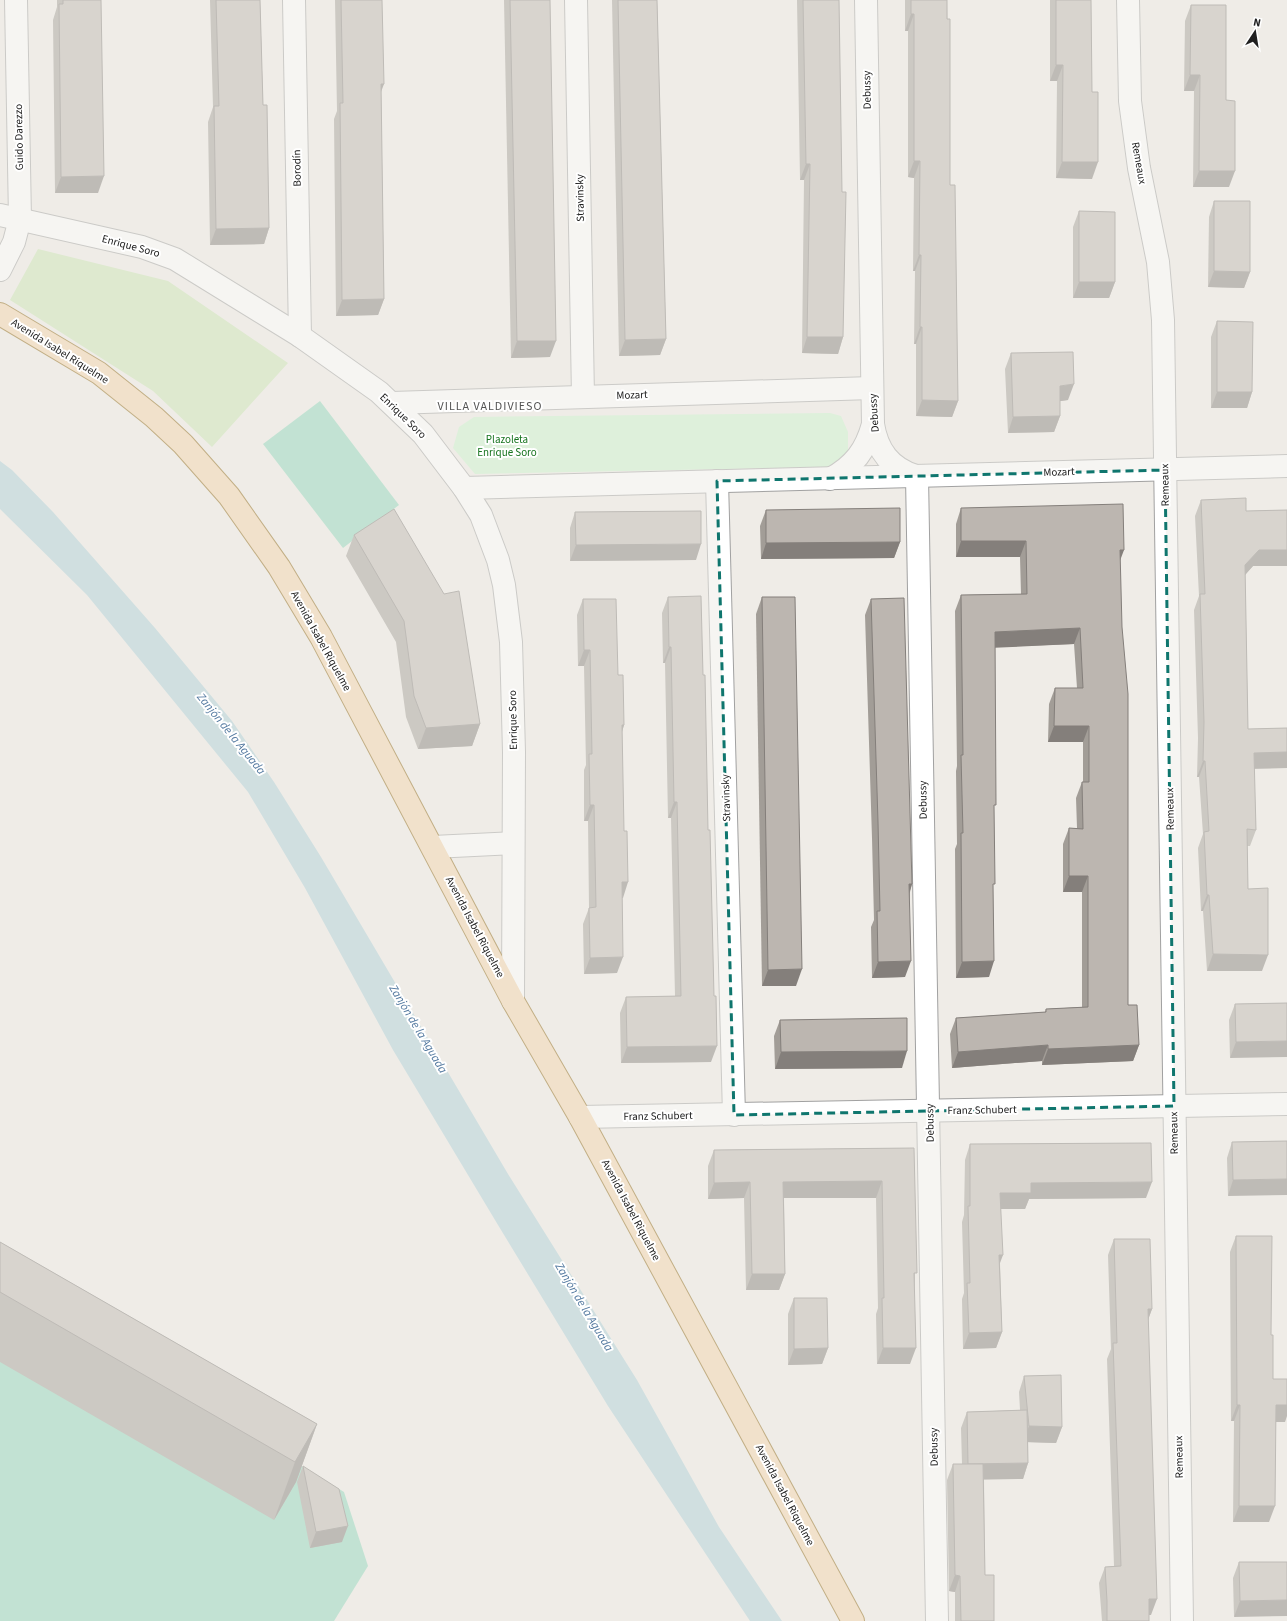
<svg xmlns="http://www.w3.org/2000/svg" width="1287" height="1621" font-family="'Source Sans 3',sans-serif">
	<rect width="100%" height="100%" fill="#efece7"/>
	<polygon fill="#cae4b2" points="38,249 168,281 288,363 212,447 153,391 10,300"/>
	<polygon fill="#c9f4cc" points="830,413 841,416 848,432 848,453 830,467 475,474 453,448 459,427 474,417"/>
	<g fill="#8dd6ba">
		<polygon points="320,401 399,505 343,548 263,444"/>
		<polygon points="0,1282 344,1492 368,1566 334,1621 0,1621"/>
	</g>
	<polygon fill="#acced8" points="0,461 12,470 53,512 155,628 232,721 274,782 321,857 508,1174 637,1380 719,1527 782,1621 750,1621 608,1406 498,1225 393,1050 305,888 248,792 87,595 0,509"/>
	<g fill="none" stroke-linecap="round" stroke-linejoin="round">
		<defs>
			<g id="minor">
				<polyline points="294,0 300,336"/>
				<polyline points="576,0 583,397"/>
				<path d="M 866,0 L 873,424 C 877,450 890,468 916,476"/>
				<polyline points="1128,0 1130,101 1139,168 1158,262 1163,320 1182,1621"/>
				<polyline points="0,215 142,247 175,259 300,336 379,392 423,434 464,488 481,515 498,560 504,585 511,642 514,752 513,1001"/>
				<polyline points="0,270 14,242 20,219 16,0"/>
				<polyline points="392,403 872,388"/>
				<polyline points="917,476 937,1621"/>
				<path d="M 830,479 C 854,466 866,450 873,424"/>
				<polyline points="717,481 734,1115"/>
				<polyline points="464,488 1287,466"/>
				<polyline points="433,847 513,843"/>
				<polyline points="580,1117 1287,1104"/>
			</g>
			<polyline id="major" points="0,314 99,373 154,417 183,444 229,496 279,567 321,637 513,1001 580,1117 853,1621"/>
		</defs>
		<use href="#minor" stroke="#a1a1a1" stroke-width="24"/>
		<use href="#major" stroke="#8c630f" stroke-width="24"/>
		<use href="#minor" stroke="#fff" stroke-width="22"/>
		<use href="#major" stroke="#f3d3a8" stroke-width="22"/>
	</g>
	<g fill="#a29d97">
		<polygon points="57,0 101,0 98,193 55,193 53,20 57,7"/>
		<polygon points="210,0 260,0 263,105 269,228 264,244 210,245 208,122 213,107"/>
		<polygon points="335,0 382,0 381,92 384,299 378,315 336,316 334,119 337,111"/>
		<polygon points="504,0 550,0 550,357 511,358"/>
		<polygon points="612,0 657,0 666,339 660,355 619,356"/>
		<polygon points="797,0 839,0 843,337 838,354 802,353 804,180 800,180"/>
		<polygon points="905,0 947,0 950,185 958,401 952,417 916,416 916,344 914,344 915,271 913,271 914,178 908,177 908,31 905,31"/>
		<polygon points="1050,0 1091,0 1092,179 1056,178 1057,81 1050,81"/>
		<polygon points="1191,5 1226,100 1229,187 1193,187 1194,91 1184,91 1185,21"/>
		<polygon points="1214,201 1250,272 1244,288 1208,287 1209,217"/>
		<polygon points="1079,211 1115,282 1109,298 1073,298 1073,227"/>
		<polygon points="1217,321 1252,392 1247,408 1211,408 1211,337"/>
		<polygon points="1011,353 1068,400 1060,401 1060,416 1054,432 1008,433 1005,369"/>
		<polygon points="1201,500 1246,511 1287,510 1287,566 1253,566 1245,574 1248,729 1287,728 1287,768 1254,768 1256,830 1250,846 1247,846 1248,889 1262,971 1207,971 1203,911 1201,911 1198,848 1203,834 1199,777 1197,777 1198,738 1194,610 1199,596 1195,516"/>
		<polygon points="961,508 1120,560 1128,1005 1139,1045 1133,1061 1042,1065 1042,1061 952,1068 950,1034 956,1018 1045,1012 1046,1009 1082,1007 1082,892 1063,892 1063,844 1069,828 1077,828 1076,798 1082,782 1083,782 1083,742 1048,742 1049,704 1055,688 1077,688 1074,644 995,647 993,889 989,977 956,978 955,849 957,844 956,771 957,766 955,611 961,595 1021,594 1020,557 956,557 956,524"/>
		<polygon points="766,510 900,542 894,558 761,559 760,526"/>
		<polygon points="575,512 696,560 570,561 570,528"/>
		<polygon points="354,535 480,724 472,746 418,749 406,717 396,642 346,556"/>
		<polygon points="668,597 711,1062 621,1063 620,1013 626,997 675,996 671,818 668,818 665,663 663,663 662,613"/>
		<polygon points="762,597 796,986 762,986 756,614"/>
		<polygon points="583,599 618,675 624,725 622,732 623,898 622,898 617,973 584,974 583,924 589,908 588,821 584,821 584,770 586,765 584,666 578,666 577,615"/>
		<polygon points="871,599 912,884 910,892 905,977 872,978 871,927 874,920 872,838 865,615"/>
		<polygon points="1287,1003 1230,1058 1229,1020 1235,1004"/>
		<polygon points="780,1020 902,1068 775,1069 774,1036"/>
		<polygon points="1287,1141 1228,1196 1227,1158 1232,1142"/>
		<polygon points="970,1144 1146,1198 1029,1199 1025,1209 1001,1209 1000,1263 1002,1332 996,1348 963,1349 962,1299 964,1293 962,1222 964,1215 965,1160"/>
		<polygon points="914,1148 915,1280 910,1364 877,1364 876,1314 878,1308 876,1198 784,1198 785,1274 779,1290 746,1290 744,1198 708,1199 708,1166 714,1150"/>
		<polygon points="1236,1236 1271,1335 1273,1379 1285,1422 1276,1422 1269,1522 1233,1522 1234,1421 1231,1421 1230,1252"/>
		<polygon points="1114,1239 1152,1309 1148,1320 1151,1615 1149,1615 1149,1621 1102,1621 1099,1583 1105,1567 1114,1566 1107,1359 1111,1349 1108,1255"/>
		<polygon points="0,1242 317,1424 296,1482 274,1520 0,1362"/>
		<polygon points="794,1298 828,1348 822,1364 788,1365 788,1314"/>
		<polygon points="1024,1376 1062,1427 1056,1443 1028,1442 1028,1463 1023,1479 984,1479 985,1575 994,1621 955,1621 955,1592 949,1591 947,1480 953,1464 962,1464 961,1428 967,1412 1020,1410 1019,1392"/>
		<polygon points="303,1466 342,1542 310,1548 297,1482"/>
		<polygon points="1239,1562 1287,1562 1234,1617 1233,1578"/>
	</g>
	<g fill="#847f7b">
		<polygon points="911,14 914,14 908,31 905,31"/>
		<polygon points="1056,65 1063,65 1057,81 1050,81"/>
		<polygon points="1190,75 1200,75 1194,91 1184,91"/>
		<polygon points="381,84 384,84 378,100"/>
		<polygon points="914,161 920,161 914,178 908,177"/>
		<polygon points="1062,162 1098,162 1092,179 1056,178"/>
		<polygon points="806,164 810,164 804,180 800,180"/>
		<polygon points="1199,171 1235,171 1229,187 1193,187"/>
		<polygon points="104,176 98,193 55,193 61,177"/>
		<polygon points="269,228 264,244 210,245 216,229"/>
		<polygon points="919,255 921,255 915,271 913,271"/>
		<polygon points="1214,271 1250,272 1244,288 1208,287"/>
		<polygon points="1079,282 1115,282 1109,298 1073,298"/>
		<polygon points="384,299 378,315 336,316 342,300"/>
		<polygon points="920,327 922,327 916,344 914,344"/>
		<polygon points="807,337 843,337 838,354 802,353"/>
		<polygon points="666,339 660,355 619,356 625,340"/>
		<polygon points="517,341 556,341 550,357 511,358"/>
		<polygon points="1074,384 1068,400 1054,402 1060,386"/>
		<polygon points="1217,392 1252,392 1247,408 1211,408"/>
		<polygon points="922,400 958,401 952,417 916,416"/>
		<polygon points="1060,416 1054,432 1008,433 1013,417"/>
		<polygon points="961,541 1026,541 1020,557 956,557"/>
		<polygon points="900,542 894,558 761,559 766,543"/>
		<polygon points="701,544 696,560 570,561 576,545"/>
		<polygon points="1120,550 1124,550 1118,566"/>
		<polygon points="1259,550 1287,550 1287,566 1253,566 1240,581 1245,565"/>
		<polygon points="1080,628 1074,644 989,648 995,632"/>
		<polygon points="669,647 671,647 665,663 663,663"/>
		<polygon points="584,650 590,650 584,666 578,666"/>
		<polygon points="480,724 472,746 418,749 426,728"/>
		<polygon points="622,725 624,725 619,741"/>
		<polygon points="1054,726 1089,726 1083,742 1048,742"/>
		<polygon points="1287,752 1287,768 1248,769 1254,753"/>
		<polygon points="1203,761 1205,761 1199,777 1197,777"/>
		<polygon points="674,802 677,802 671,818 668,818"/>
		<polygon points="590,805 594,805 588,821 584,821"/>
		<polygon points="1069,876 1088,876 1082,892 1063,892"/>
		<polygon points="622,882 628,882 623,898 616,898"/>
		<polygon points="909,884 912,884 907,900"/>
		<polygon points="1207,895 1209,895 1203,911 1201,911"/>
		<polygon points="1213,954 1268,955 1262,971 1207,971"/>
		<polygon points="623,957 617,973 584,974 590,958"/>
		<polygon points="911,961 905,977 872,978 878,962"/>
		<polygon points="994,961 989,977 956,978 962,962"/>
		<polygon points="802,969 796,986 762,986 768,970"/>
		<polygon points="1287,1041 1287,1057 1230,1058 1236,1042"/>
		<polygon points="1048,1045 1042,1061 952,1068 958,1052"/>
		<polygon points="1139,1045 1133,1061 1042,1065 1048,1049"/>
		<polygon points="717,1046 711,1062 621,1063 627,1047"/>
		<polygon points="907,1051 902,1068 775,1069 781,1052"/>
		<polygon points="1287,1179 1287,1195 1228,1196 1233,1180"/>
		<polygon points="882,1181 876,1198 778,1198 783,1182"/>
		<polygon points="750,1182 744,1198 708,1199 714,1183"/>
		<polygon points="1152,1182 1146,1198 1029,1199 1025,1209 994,1209 1000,1193 1031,1183"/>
		<polygon points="999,1255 1003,1255 997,1271"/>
		<polygon points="752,1274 785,1274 779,1290 746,1290"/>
		<polygon points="1148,1309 1152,1309 1146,1325"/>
		<polygon points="1002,1332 996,1348 963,1349 969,1333"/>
		<polygon points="828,1348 822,1364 788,1365 794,1349"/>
		<polygon points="883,1348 916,1348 910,1364 877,1364"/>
		<polygon points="1237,1405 1240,1405 1234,1421 1231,1421"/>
		<polygon points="1276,1405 1287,1405 1287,1416 1285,1422 1270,1422"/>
		<polygon points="317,1424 296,1482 274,1520 295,1462"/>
		<polygon points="1029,1426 1062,1427 1056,1443 1023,1442"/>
		<polygon points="1028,1463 1023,1479 962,1480 968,1464"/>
		<polygon points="1239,1506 1275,1506 1269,1522 1233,1522"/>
		<polygon points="348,1526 342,1542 310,1548 316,1532"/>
		<polygon points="955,1575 960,1576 955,1592 949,1591"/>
		<polygon points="1149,1599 1157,1599 1151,1615 1143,1615"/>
		<polygon points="1287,1600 1287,1616 1234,1617 1240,1601"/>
	</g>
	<g fill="#bcb6b0" stroke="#847f7b">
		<polygon points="63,0 101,0 104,176 61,177 59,4 63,4"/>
		<polygon points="216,0 260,0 263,105 267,105 269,228 216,229 214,106 219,106"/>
		<polygon points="341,0 382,0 384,84 381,84 384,299 342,300 340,103 343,103"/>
		<polygon points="510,0 550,0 556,341 517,341"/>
		<polygon points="618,0 657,0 666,339 625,340"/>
		<polygon points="803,0 839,0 842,192 846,192 843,337 807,337 810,164 806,164"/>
		<polygon points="911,0 947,0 947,19 950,19 950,185 955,185 958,401 922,400 922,327 920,327 921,255 919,255 920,161 914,161 914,14 911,14"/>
		<polygon points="1056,0 1091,0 1092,92 1098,92 1098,162 1062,162 1063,65 1056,65"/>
		<polygon points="1191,5 1226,5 1226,100 1235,101 1235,171 1199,171 1200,75 1190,75"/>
		<polygon points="1214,201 1250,201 1250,272 1214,271"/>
		<polygon points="1079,211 1115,212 1115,282 1079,282"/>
		<polygon points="1217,321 1253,322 1252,392 1217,392"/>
		<polygon points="1073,352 1074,384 1060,386 1060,416 1013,417 1011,353"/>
		<polygon points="1246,498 1246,511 1287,510 1287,550 1259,550 1245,565 1248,729 1287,728 1287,752 1254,753 1256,830 1247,829 1248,889 1268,888 1268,955 1213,954 1209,895 1207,895 1204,832 1209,831 1205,761 1203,761 1204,722 1200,594 1205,594 1201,500"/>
		<polygon points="1123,504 1124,550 1120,550 1122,627 1128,694 1128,1005 1137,1005 1139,1045 1048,1049 1048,1045 958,1052 956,1018 1046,1012 1046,1009 1088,1007 1088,876 1069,876 1069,828 1083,829 1082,782 1089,782 1089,726 1054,726 1055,688 1083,688 1080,628 995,632 996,805 994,805 995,884 993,884 994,961 962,962 961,833 963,833 961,755 963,755 961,595 1027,594 1026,541 961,541 961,508"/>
		<polygon points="900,508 900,542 766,543 766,510"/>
		<polygon points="394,509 444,594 459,591 480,724 426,728 414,696 404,621 354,535"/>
		<polygon points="701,511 701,544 576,545 575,512"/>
		<polygon points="701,596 703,675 705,675 708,830 710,830 714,996 716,996 717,1046 627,1047 626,997 681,996 677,802 674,802 671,647 669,647 668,597"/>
		<polygon points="762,597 795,597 802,969 768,970"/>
		<polygon points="904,598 912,884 909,884 911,961 878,962 877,911 880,911 878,822 871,599"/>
		<polygon points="583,599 616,599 618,675 623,675 624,725 622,725 624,831 627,831 628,882 622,882 623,957 590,958 589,908 596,907 594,805 590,805 589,754 592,754 590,650 584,650"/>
		<polygon points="1287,1003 1287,1041 1236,1042 1235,1004"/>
		<polygon points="907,1018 907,1051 781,1052 780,1020"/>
		<polygon points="1287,1141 1287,1179 1233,1180 1232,1142"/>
		<polygon points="1151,1143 1152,1182 1031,1183 1031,1193 1000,1193 1003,1255 999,1255 1002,1332 969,1333 967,1283 970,1283 968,1206 970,1206 970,1144"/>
		<polygon points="914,1148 917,1273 914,1273 916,1348 883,1348 882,1298 884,1298 882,1181 783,1182 785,1274 752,1274 750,1182 714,1183 714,1150"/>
		<polygon points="1236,1236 1272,1236 1271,1335 1273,1335 1273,1379 1287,1379 1287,1405 1276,1405 1275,1506 1239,1506 1240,1405 1237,1405"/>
		<polygon points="1114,1239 1150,1239 1152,1309 1148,1309 1157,1599 1149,1599 1149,1621 1107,1621 1107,1601 1105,1567 1121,1566 1113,1343 1117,1343"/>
		<polygon points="0,1242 317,1424 295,1462 0,1292"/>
		<polygon points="794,1298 827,1298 828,1348 794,1349"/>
		<polygon points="1061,1375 1062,1427 1029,1426 1024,1376"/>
		<polygon points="1027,1410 1028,1463 968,1464 967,1412"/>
		<polygon points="953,1464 983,1464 985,1575 994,1575 994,1621 961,1621 960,1576 955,1575"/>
		<polygon points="303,1466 339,1489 348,1526 316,1532"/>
		<polygon points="1239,1562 1287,1562 1287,1600 1240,1601"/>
	</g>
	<path d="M0 0H1287V1621H0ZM 1165,470 L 1174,1106 L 734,1115 L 717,481 Z" fill="#efece7" fill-opacity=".55" fill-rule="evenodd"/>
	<path fill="none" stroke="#0f766e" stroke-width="3" stroke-dasharray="8 5" stroke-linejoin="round" d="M 1165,470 L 1174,1106 L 734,1115 L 717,481 Z"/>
	<g text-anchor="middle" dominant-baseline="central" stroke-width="4" stroke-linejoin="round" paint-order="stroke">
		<g font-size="11" fill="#202020" stroke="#fff">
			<text transform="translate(867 90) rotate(-91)">Debussy</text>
			<text transform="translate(19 137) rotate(-91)">Guido Darezzo</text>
			<text transform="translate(1139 163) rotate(80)">Remeaux</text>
			<text transform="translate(297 168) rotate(-91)">Borodín</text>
			<text transform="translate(580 198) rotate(-91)">Stravinsky</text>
			<text transform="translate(131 246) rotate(15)">Enrique Soro</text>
			<text transform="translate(60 351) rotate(32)">Avenida Isabel Riquelme</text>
			<text transform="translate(632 395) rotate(-2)">Mozart</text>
			<text transform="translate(874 413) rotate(-94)">Debussy</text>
			<text transform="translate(403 416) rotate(44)">Enrique Soro</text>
			<text transform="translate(1059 472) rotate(-2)">Mozart</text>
			<text transform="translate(1165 485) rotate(-91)">Remeaux</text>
			<text transform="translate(321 641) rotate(61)">Avenida Isabel Riquelme</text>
			<text transform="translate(513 720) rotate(-91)">Enrique Soro</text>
			<text transform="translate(726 798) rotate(-92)">Stravinsky</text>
			<text transform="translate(923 800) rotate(-91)">Debussy</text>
			<text transform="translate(1170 809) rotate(-91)">Remeaux</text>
			<text transform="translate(475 927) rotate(62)">Avenida Isabel Riquelme</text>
			<text transform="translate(982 1110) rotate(-1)">Franz Schubert</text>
			<text transform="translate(658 1116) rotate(-1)">Franz Schubert</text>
			<text transform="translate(930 1123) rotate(-91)">Debussy</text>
			<text transform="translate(1174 1133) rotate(-91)">Remeaux</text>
			<text transform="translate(631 1210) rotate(62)">Avenida Isabel Riquelme</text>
			<text transform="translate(934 1447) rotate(-91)">Debussy</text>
			<text transform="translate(1179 1457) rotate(-91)">Remeaux</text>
			<text transform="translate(785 1495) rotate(62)">Avenida Isabel Riquelme</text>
		</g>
		<g font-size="11" fill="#17741f" stroke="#fff">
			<text x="507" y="439">Plazoleta<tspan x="507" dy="13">Enrique Soro</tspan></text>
		</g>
		<g font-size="12" letter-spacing="1" fill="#535353" stroke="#fff">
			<text x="490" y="406">VILLA VALDIVIESO</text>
		</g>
		<g font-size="12" font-style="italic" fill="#52789f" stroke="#fff">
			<text transform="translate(231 734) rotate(51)">Zanjón de la Aguada</text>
			<text transform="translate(418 1029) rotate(59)">Zanjón de la Aguada</text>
			<text transform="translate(584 1307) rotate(59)">Zanjón de la Aguada</text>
		</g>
	</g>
	<g transform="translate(1255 32) rotate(12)" stroke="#ffffff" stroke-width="3" paint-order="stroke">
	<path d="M0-3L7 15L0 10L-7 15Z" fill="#202020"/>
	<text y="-6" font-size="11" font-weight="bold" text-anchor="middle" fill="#202020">N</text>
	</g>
</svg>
